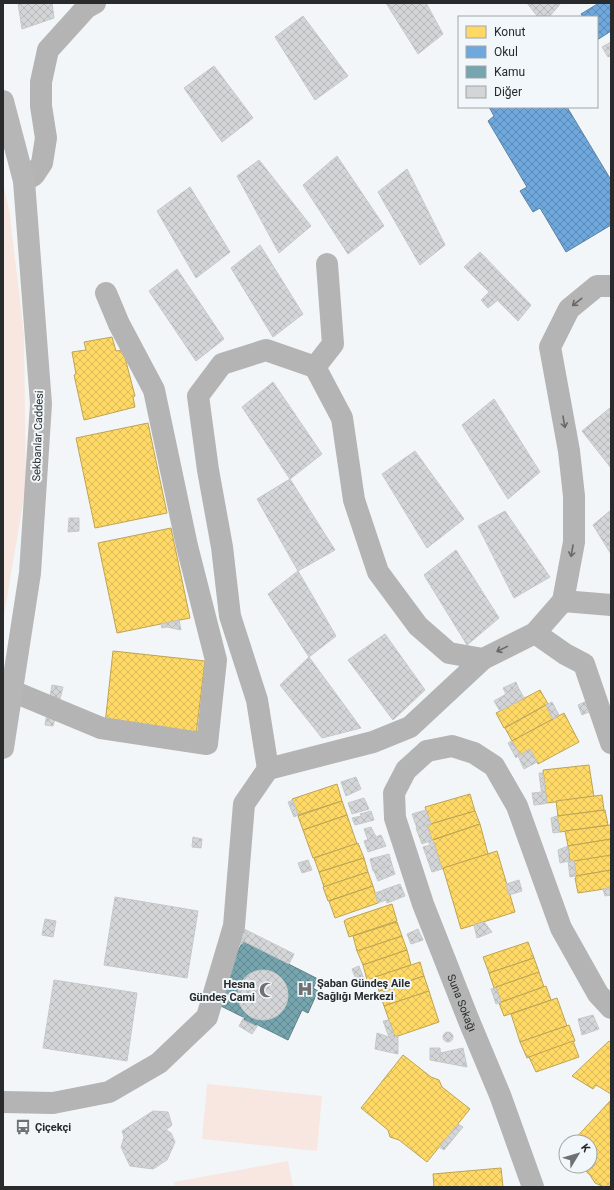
<svg xmlns="http://www.w3.org/2000/svg" width="614" height="1190" font-family="Roboto,sans-serif">
	<defs>
		<pattern id="homes-cross-hatch" width="8" height="8" patternUnits="userSpaceOnUse"><rect width="8" height="8" fill="#ffd966"/><path d="M0 0l8 8M0 8l8-8" fill="none" stroke="#dbba59"/></pattern>
		<pattern id="schools-cross-hatch" width="8" height="8" patternUnits="userSpaceOnUse"><rect width="8" height="8" fill="#6fa8dc"/><path d="M0 0l8 8M0 8l8-8" fill="none" stroke="#5b89b3"/></pattern>
		<pattern id="public-cross-hatch" width="8" height="8" patternUnits="userSpaceOnUse"><rect width="8" height="8" fill="#76a5af"/><path d="M0 0l8 8M0 8l8-8" fill="none" stroke="#61878f"/></pattern>
		<pattern id="building-cross-hatch" width="8" height="8" patternUnits="userSpaceOnUse"><rect width="8" height="8" fill="#d3d5d6"/><path d="M0 0l8 8M0 8l8-8" fill="none" stroke="#b5b7b8"/></pattern>
	</defs>
	<rect width="100%" height="100%" fill="#f3f6f8"/>
	<g fill="#f7e7e0">
		<polygon points="3,183 10,215 24,335 26,486 3,621"/>
		<polygon points="207,1084 322,1096 317,1151 202,1139"/>
		<polygon points="288,1161 293,1187 175,1187 174,1182"/>
	</g>
	<g fill="url(#homes-cross-hatch)" stroke="#bea454">
		<polygon points="112,337 116,351 123,350 135,396 133,397 135,407 84,420 74,375 76,374 72,352 86,350 84,342"/>
		<polygon points="148,423 167,513 95,528 76,438"/>
		<polygon points="171,528 190,618 117,633 98,543"/>
		<polygon points="113,651 205,661 196,735 105,724"/>
		<polygon points="540,690 548,704 504,728 496,713"/>
		<polygon points="546,705 553,719 512,741 505,728"/>
		<polygon points="564,713 579,742 538,764 530,749 520,755 512,741"/>
		<polygon points="589,765 594,797 547,803 543,770"/>
		<polygon points="337,784 342,801 298,815 292,799"/>
		<polygon points="470,794 475,811 431,824 425,807"/>
		<polygon points="602,795 604,810 558,816 556,801"/>
		<polygon points="342,801 347,815 303,830 298,816"/>
		<polygon points="605,810 608,825 560,832 557,816"/>
		<polygon points="475,811 480,824 432,840 427,825"/>
		<polygon points="347,815 357,844 313,858 303,830"/>
		<polygon points="480,824 488,854 442,869 433,840"/>
		<polygon points="611,825 611,839 568,846 565,831"/>
		<polygon points="611,839 611,856 570,862 568,846"/>
		<polygon points="358,843 364,858 319,872 314,858"/>
		<polygon points="497,851 515,912 461,929 443,868"/>
		<polygon points="611,855 611,870 576,876 574,861"/>
		<polygon points="364,858 368,872 324,887 319,872"/>
		<polygon points="611,870 611,888 578,893 575,878 576,878 576,876"/>
		<polygon points="368,872 373,886 328,901 323,887"/>
		<polygon points="373,886 378,903 335,918 329,901"/>
		<polygon points="392,904 397,921 349,937 344,921 347,919"/>
		<polygon points="397,922 402,936 357,951 353,936"/>
		<polygon points="402,936 407,950 363,965 357,951"/>
		<polygon points="528,942 534,958 489,973 483,957"/>
		<polygon points="407,950 411,965 367,980 363,965"/>
		<polygon points="534,958 539,972 494,988 489,973"/>
		<polygon points="420,962 424,976 379,991 375,977"/>
		<polygon points="539,972 544,987 501,1002 496,987"/>
		<polygon points="424,976 429,991 384,1006 379,991"/>
		<polygon points="546,986 551,1000 504,1016 499,1003"/>
		<polygon points="429,991 439,1022 395,1037 384,1006"/>
		<polygon points="557,998 567,1026 520,1042 511,1014"/>
		<polygon points="569,1025 575,1041 527,1058 520,1042"/>
		<polygon points="573,1041 579,1057 536,1072 529,1057"/>
		<polygon points="609,1041 611,1043 611,1094 596,1085 593,1089 572,1076"/>
		<polygon points="403,1055 431,1077 439,1080 442,1087 470,1109 427,1162 399,1140 390,1137 388,1130 361,1108"/>
		<polygon points="610,1101 611,1187 604,1187 595,1183 590,1175 580,1166 590,1166 590,1142 572,1142"/>
		<polygon points="501,1168 503,1187 434,1187 433,1174"/>
	</g>
	<g fill="url(#schools-cross-hatch)" stroke="#5a82a7">
		<polygon points="599,3 611,3 611,31 597,40 597,17 583,17 581,14"/>
		<polygon points="489,107 567,107 611,180 611,225 566,252 540,208 533,212 520,191 527,187 488,121 494,116"/>
	</g>
	<polygon fill="url(#public-cross-hatch)" stroke="#5f8087" points="243,941 318,979 313,988 318,991 308,1013 302,1010 288,1040 256,1024 256,1026 243,1020 245,1018 213,1002"/>
	<g fill="url(#building-cross-hatch)" stroke="#c6c9ca">
		<polygon points="18,3 52,3 54,18 22,29"/>
		<polygon points="386,3 426,3 443,34 418,54"/>
		<polygon points="527,3 561,3 549,17 538,17"/>
		<polygon points="303,16 348,76 315,100 275,37"/>
		<polygon points="611,42 611,56 608,57 602,47"/>
		<polygon points="214,66 253,118 222,142 184,88"/>
		<polygon points="337,156 384,226 348,254 303,185"/>
		<polygon points="259,160 311,226 279,253 237,176"/>
		<polygon points="407,169 445,245 420,265 378,192"/>
		<polygon points="190,187 230,252 196,278 157,211"/>
		<polygon points="260,245 303,314 273,337 231,268"/>
		<polygon points="480,252 531,305 518,321 464,267"/>
		<polygon points="177,269 224,339 196,361 149,291"/>
		<polygon points="489,292 498,300 488,308 481,300"/>
		<polygon points="273,382 322,454 290,479 242,407"/>
		<polygon points="494,399 540,472 508,499 462,425"/>
		<polygon points="611,407 611,468 582,431"/>
		<polygon points="415,451 464,519 427,548 382,474"/>
		<polygon points="290,479 335,550 298,571 257,499"/>
		<polygon points="611,510 611,554 593,525"/>
		<polygon points="505,511 550,577 514,598 478,526"/>
		<polygon points="69,518 79,518 79,531 68,532"/>
		<polygon points="456,550 499,618 467,645 424,575"/>
		<polygon points="298,571 336,636 309,657 268,594"/>
		<polygon points="179,620 181,630 167,627 162,628 161,624"/>
		<polygon points="385,634 425,690 393,720 348,660"/>
		<polygon points="309,657 361,728 322,738 280,685"/>
		<polygon points="516,682 518,687 506,694 503,688"/>
		<polygon points="52,685 63,687 53,726 45,725"/>
		<polygon points="518,687 524,698 500,711 494,701"/>
		<polygon points="587,701 591,711 582,715 578,705"/>
		<polygon points="552,702 559,715 553,719 546,705"/>
		<polygon points="512,741 520,754 516,758 508,743"/>
		<polygon points="530,749 537,762 524,769 518,756"/>
		<polygon points="539,773 543,773 547,803 543,804"/>
		<polygon points="356,777 361,789 346,796 341,782"/>
		<polygon points="542,792 543,804 534,805 532,793"/>
		<polygon points="364,798 369,809 352,814 348,803"/>
		<polygon points="293,800 298,815 294,817 288,802"/>
		<polygon points="426,810 431,824 417,828 412,814"/>
		<polygon points="371,811 374,820 355,825 352,818 361,816 360,814"/>
		<polygon points="557,816 560,832 553,833 551,818"/>
		<polygon points="427,825 432,840 422,844 416,828"/>
		<polygon points="371,827 376,837 368,840 364,829"/>
		<polygon points="381,835 386,846 368,852 364,841"/>
		<polygon points="193,837 202,839 201,848 192,847"/>
		<polygon points="433,840 442,869 432,872 423,847 430,845 428,841"/>
		<polygon points="568,846 569,861 560,863 558,850"/>
		<polygon points="389,854 392,865 373,871 370,859"/>
		<polygon points="308,860 312,870 302,873 298,863"/>
		<polygon points="568,861 574,861 576,876 570,877"/>
		<polygon points="392,865 395,874 378,881 374,871"/>
		<polygon points="519,880 522,891 509,895 506,884"/>
		<polygon points="400,884 405,896 387,903 383,890"/>
		<polygon points="611,888 611,895 605,896 603,889"/>
		<polygon points="384,890 386,900 378,903 375,893"/>
		<polygon points="115,897 198,911 187,978 104,965"/>
		<polygon points="45,919 56,921 53,937 42,935"/>
		<polygon points="484,922 492,932 477,938 474,925"/>
		<polygon points="242,928 248,931 242,944 236,940"/>
		<polygon points="418,929 423,940 411,944 407,934"/>
		<polygon points="248,931 294,954 289,964 243,941"/>
		<polygon points="359,966 364,979 357,982 352,969"/>
		<circle cx="263" cy="995" r="25"/>
		<polygon points="54,980 137,993 127,1061 43,1048"/>
		<polygon points="496,988 501,1002 496,1004 491,989"/>
		<polygon points="593,1015 599,1029 582,1035 578,1019"/>
		<polygon points="244,1017 243,1020 256,1026 258,1025 252,1034 239,1026"/>
		<polygon points="389,1020 394,1035 389,1037 383,1021"/>
		<circle cx="448" cy="1037" r="5"/>
		<polygon points="377,1033 389,1037 398,1036 398,1054 375,1049"/>
		<polygon points="430,1048 440,1048 441,1062 430,1060"/>
		<polygon points="463,1048 467,1067 441,1062 440,1053"/>
		<polygon points="153,1111 168,1112 172,1125 166,1130 171,1133 175,1142 167,1160 153,1169 130,1166 121,1147 124,1137 122,1131"/>
		<polygon points="458,1124 463,1127 444,1150 439,1147"/>
	</g>
	<g fill="none" stroke-linecap="round" stroke-linejoin="round">
		<g stroke="#b3b4b3" stroke-width="22">
			<polyline points="24,181 34,175 42,163 46,138 41,106 41,82 48,50 86,8 95,3"/>
			<polyline points="315,367 333,344 327,264"/>
			<polyline points="563,601 611,605"/>
			<polyline points="535,633 565,654 584,664 611,743"/>
			<polyline points="12,691 101,728 207,744 216,660 187,546 154,390 119,324 106,293"/>
			<path id="s1" d="M 427,751 L 406,770 L 394,793 L 395,818 L 423,904 L 469,1021 L 500,1095 L 533,1187"/>
			<polyline points="427,751 452,746 474,753 494,766 517,806 561,928 598,994 611,1008"/>
			<polyline points="268,769 257,700 230,616 222,547 208,470 198,396 222,364 266,350 315,367 342,418 354,500 378,572 418,626 449,653 483,659 535,633 563,601 574,542 574,496 569,451 550,347 569,309 597,286 611,286"/>
			<polyline points="3,1102 53,1103 109,1092 159,1063 207,1017 234,926 244,804 268,769 373,742 410,727 483,659"/>
		</g>
		<polyline stroke="#b6b6b7" stroke-width="22" points="3,101 24,181 41,404 30,573 3,748"/>
	</g>
	<defs><path id="oneway-shaft" d="M-6 0H5M1.5-3L5.5 0L1.5 3" fill="none" stroke-width="1.6" stroke-linecap="round" stroke-linejoin="round"/></defs>
	<g stroke="#676868">
		<use href="#oneway-shaft" transform="translate(577 302) rotate(142)"/>
		<use href="#oneway-shaft" transform="translate(564 422) rotate(80)"/>
		<use href="#oneway-shaft" transform="translate(572 551) rotate(100)"/>
		<use href="#oneway-shaft" transform="translate(502 649) rotate(154)"/>
	</g>
	<defs>
		<symbol id="hospital-bare" viewBox="-9 -9 18 18"><path d="M-5-5h3v3.5h4V-5h3V5h-3V1.5h-4V5h-3Z" fill="#6f7173" stroke="#f1f7fa" stroke-width="2.5" paint-order="stroke"/></symbol>
		<symbol id="mosque-bare" viewBox="-9 -9 18 18"><path d="M3.5-4.9A6 6 0 1 0 3.5 4.9A5 5 0 1 1 3.5-4.9Z" fill="#6f7173" stroke="#f1f7fa" stroke-width="2.5" paint-order="stroke"/></symbol>
		<symbol id="bus-bare" viewBox="-9 -9 18 18"><path d="M-5-6H5V4H4V6H2V4H-2V6H-4V4H-5ZM-3.5-4V0h7V-4ZM-3.5 1.2v1.5H-2V1.2ZM2 1.2v1.5H3.5V1.2Z" fill="#6f7173" stroke="#f1f7fa" stroke-width="2.5" paint-order="stroke"/></symbol>
	</defs>
	<g fill-rule="evenodd">
		<use href="#hospital-bare" x="294" y="978" width="22" height="22"/>
		<use href="#mosque-bare" x="256" y="979" width="22" height="22"/>
		<use href="#bus-bare" x="12" y="1116" width="22" height="22"/>
	</g>
	<g text-anchor="middle" dominant-baseline="central" stroke-width="4" stroke-linejoin="round" paint-order="stroke">
		<g font-size="11" fill="#282a2b" stroke="#f1f7fa">
			<text transform="translate(38 436) rotate(-88)">Sekbanlar Caddesi</text>
			<text stroke="none"><textPath href="#s1" startOffset="276">Suna Sokağı</textPath></text>
		</g>
		<g font-size="11" font-weight="bold" fill="#282a2b" stroke="#f1f7fa" text-anchor="start">
			<text x="317" y="983">Şaban Gündeş Aile<tspan x="317" dy="13">Sağlığı Merkezi</tspan></text>
			<text x="255" y="984" text-anchor="end">Hesna<tspan x="255" dy="13">Gündeş Cami</tspan></text>
			<text x="35" y="1127">Çiçekçi</text>
		</g>
	</g>
	<rect width="614" height="1190" fill="none" stroke="#282a2b" stroke-width="8"/>
	<rect x="458" y="16" width="140" height="92" fill="#f1f7fa" stroke="#a1a5a7"/>
	<rect x="466" y="26" width="20" height="12" fill="#ffd966" stroke="#a1a5a7"/>
	<text x="494" y="36" font-size="12" fill="#282a2b">Konut</text>
	<rect x="466" y="46" width="20" height="12" fill="#6fa8dc" stroke="#a1a5a7"/>
	<text x="494" y="56" font-size="12" fill="#282a2b">Okul</text>
	<rect x="466" y="66" width="20" height="12" fill="#76a5af" stroke="#a1a5a7"/>
	<text x="494" y="76" font-size="12" fill="#282a2b">Kamu</text>
	<rect x="466" y="86" width="20" height="12" fill="#d3d5d6" stroke="#a1a5a7"/>
	<text x="494" y="96" font-size="12" fill="#282a2b">Diğer</text>
	<g transform="translate(578 1154) rotate(52)"><circle r="19" fill="#f1f7fa" stroke="#a1a5a7"/>
	<path d="M0-3L7 15L0 10L-7 15Z" fill="#6f7173"/>
	<text y="-6" font-size="11" font-weight="bold" text-anchor="middle" fill="#282a2b">K</text>
	</g>
</svg>
